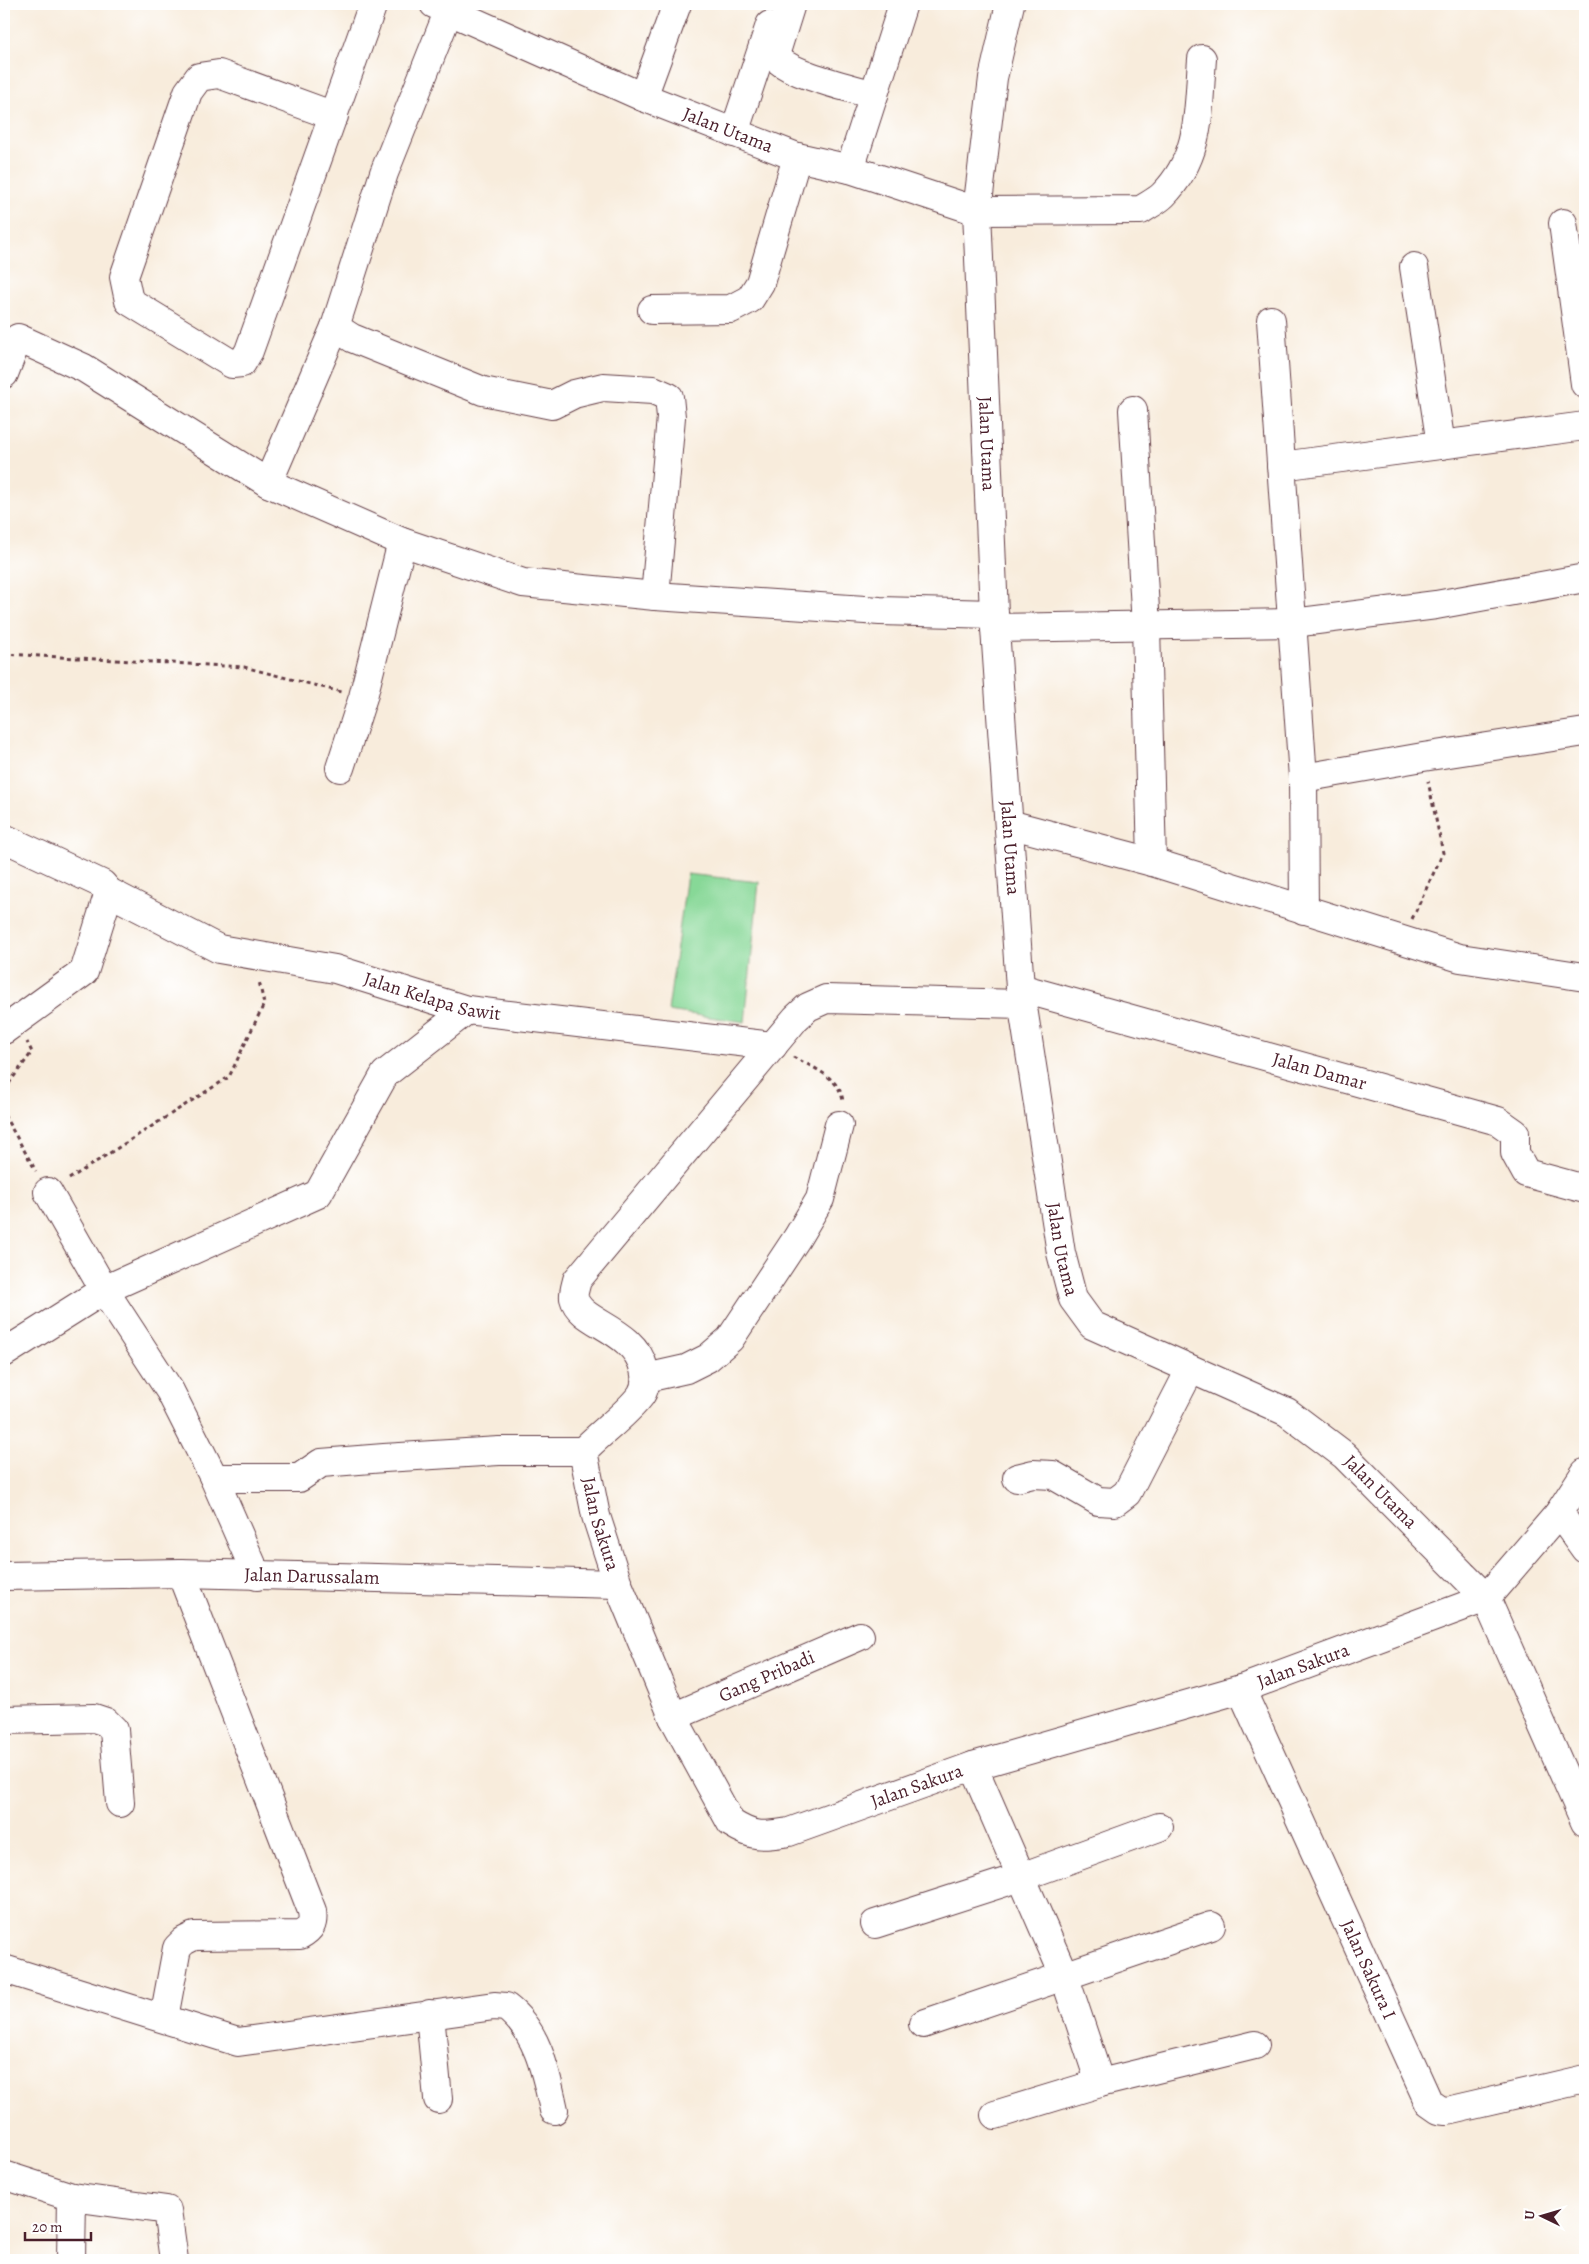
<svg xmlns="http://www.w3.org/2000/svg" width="1589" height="2264" font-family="Alegreya,serif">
	<rect width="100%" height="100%" fill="#fff"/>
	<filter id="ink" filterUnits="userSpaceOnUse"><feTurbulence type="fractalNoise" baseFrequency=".02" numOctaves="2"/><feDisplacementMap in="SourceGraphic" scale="10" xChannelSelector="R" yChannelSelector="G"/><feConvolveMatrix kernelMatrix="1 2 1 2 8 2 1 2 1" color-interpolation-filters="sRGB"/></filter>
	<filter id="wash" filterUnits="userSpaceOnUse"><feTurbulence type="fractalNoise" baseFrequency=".0096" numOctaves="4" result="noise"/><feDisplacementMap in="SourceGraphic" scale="20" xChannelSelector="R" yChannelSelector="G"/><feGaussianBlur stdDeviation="1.12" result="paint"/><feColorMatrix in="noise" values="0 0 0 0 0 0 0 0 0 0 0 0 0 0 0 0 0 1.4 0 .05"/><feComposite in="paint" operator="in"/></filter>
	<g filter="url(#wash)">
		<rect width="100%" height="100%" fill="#f8ecdc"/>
		<polygon fill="#87d897" stroke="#687c61" points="687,874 759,882 745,1022 668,1011"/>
	</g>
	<g filter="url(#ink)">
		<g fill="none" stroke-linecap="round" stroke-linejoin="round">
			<defs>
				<g id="minor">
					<path id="s1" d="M 434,4 L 643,97 L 797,157 L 850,169 L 977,211 L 994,614 L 1020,988 L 1061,1253 L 1073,1299 L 1092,1325 L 1287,1412 L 1344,1455 L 1486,1598 L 1585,1822"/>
					<path d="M 791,4 L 776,52 L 777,59 C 796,76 848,87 874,95"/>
					<path d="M 1010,4 L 993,78 L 977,211 L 1141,210 C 1148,205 1157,201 1163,195 C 1202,156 1198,109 1202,59"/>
					<polyline points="643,97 677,4"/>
					<polyline points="334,116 219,74 199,77 188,92 124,277 129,301 232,364 242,363 249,351 373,4"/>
					<polyline points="734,133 770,25"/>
					<polyline points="850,169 903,4"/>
					<polyline points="1563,223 1585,384"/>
					<polyline points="1414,267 1441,445"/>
					<polyline points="652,310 731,309 750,299 760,283 797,157"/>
					<polyline points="1271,320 1303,778 1304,910"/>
					<polyline points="335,327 352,338 483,391 552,405 574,394 603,387 653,390 669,397 671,417 655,596"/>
					<polyline points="4,374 18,338 84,368 268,483 402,542 523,583 655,596 880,611 994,614"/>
					<polyline points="1133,410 1146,626 1152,862"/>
					<polyline points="1281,466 1585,426"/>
					<polyline points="268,483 335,327 384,173 449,10"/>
					<polyline points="995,628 1293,623 1436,605 1585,578"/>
					<polyline points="340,768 363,697 402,542"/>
					<polyline points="1303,778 1423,757 1585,732"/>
					<polyline points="1009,824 1152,862 1460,958 1585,977"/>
					<path id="s2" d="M 4,838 L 102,884 L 109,892 L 219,949 L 335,969 L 467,1010 L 773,1046"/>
					<path id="s3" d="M 1020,988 L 1498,1121 L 1515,1133 L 1515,1153 L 1526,1173 L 1585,1189"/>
					<polyline points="4,1030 84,972 109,892"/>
					<polyline points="48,1192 104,1290 170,1391 214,1478 257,1576"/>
					<polyline points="4,1353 104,1290 318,1194 385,1074 467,1010"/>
					<polyline points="646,1378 686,1369 708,1358 730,1339 797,1238 820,1199 839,1125"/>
					<path id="s4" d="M 583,1451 L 596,1516 L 618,1584 L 673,1717 L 731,1823 C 755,1838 762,1836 789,1832 L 973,1766 L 1241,1689 L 1486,1598 L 1559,1513 L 1585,1473"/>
					<path d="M 214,1478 L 299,1478 L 321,1463 L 384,1458 L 499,1451 L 583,1451 C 601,1432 625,1416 641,1395 C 646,1387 646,1377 644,1369 C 634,1328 580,1324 574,1298 C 573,1293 576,1285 577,1280 L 796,1018 L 808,1007 L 826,999 L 1022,1004"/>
					<polyline points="1017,1478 1033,1474 1053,1475 1098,1501 1115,1502 1127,1493 1190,1370"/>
					<polyline points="1559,1513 1585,1549"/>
					<path id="s5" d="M 4,1576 L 181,1573 L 618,1584"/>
					<path id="s6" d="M 1241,1689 L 1429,2103 L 1439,2110 L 1447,2111 L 1585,2079"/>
					<path id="s7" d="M 673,1717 L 860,1636"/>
					<polyline points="4,1720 94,1718 106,1722 114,1730 120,1803"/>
					<polyline points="973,1766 1064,1975 1100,2083 995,2115"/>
					<polyline points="875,1924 1021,1877 1159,1827"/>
					<path d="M 4,1969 L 238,2042 L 494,2006 L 506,2007 C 538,2031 546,2073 554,2110"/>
					<polyline points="430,2014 438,2099"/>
					<path d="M 164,2018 L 177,1948 L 184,1941 L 194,1936 L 300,1935 C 311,1929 314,1924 312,1911 L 181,1573"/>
					<polyline points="923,2024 1211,1926"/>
					<polyline points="1100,2083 1255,2045"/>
					<polyline points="4,2175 72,2197 167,2210 174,2260"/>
					<polyline points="71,2260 72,2197"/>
				</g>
			</defs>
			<use href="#minor" stroke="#643e46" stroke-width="30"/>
			<g stroke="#643e46" stroke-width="3" stroke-dasharray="4 4" stroke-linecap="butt">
				<polyline points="4,654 244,667 341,692"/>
				<polyline points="1412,919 1443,853 1428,781"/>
				<path d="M 793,1057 C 812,1067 842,1078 843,1103"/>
				<polyline points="4,1090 32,1052 27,1042"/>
				<polyline points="4,1115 36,1171"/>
				<polyline points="69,1179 229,1077 264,1004 259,981"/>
			</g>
			<use href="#minor" stroke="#fff" stroke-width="28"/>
		</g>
	</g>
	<g text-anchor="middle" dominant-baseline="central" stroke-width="4" stroke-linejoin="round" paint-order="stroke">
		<g font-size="19" fill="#4a1f2b" stroke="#fff">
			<text stroke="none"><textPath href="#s1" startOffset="320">Jalan Utama</textPath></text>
			<text stroke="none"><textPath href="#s1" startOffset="815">Jalan Utama</textPath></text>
			<text stroke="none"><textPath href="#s1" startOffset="1220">Jalan Utama</textPath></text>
			<text stroke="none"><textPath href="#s2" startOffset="462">Jalan Kelapa Sawit</textPath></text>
			<text stroke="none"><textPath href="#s3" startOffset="311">Jalan Damar</textPath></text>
			<text stroke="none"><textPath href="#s1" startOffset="1625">Jalan Utama</textPath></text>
			<text stroke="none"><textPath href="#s1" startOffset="2045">Jalan Utama</textPath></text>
			<text stroke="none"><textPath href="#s4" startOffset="75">Jalan Sakura</textPath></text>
			<text stroke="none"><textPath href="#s5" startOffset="308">Jalan Darussalam</textPath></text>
			<text stroke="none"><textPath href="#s4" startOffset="1004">Jalan Sakura</textPath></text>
			<text stroke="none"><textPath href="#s7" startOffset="102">Gang Pribadi</textPath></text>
			<text stroke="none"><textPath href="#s4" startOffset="599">Jalan Sakura</textPath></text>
			<text stroke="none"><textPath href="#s6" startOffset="308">Jalan Sakura I</textPath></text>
		</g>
	</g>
	<rect width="1589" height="2264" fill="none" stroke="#fff" stroke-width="20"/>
	<g transform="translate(1542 2216) rotate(275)" stroke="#ffffff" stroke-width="4" paint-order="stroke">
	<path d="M0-4L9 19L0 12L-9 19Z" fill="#4a1f2b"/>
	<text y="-8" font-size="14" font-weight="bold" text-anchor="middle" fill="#4a1f2b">U</text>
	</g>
	<path d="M25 2232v8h66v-8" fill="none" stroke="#4a1f2b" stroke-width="2.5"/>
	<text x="32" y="2232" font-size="15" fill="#4a1f2b" stroke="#ffffff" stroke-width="4" paint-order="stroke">20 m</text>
</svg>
